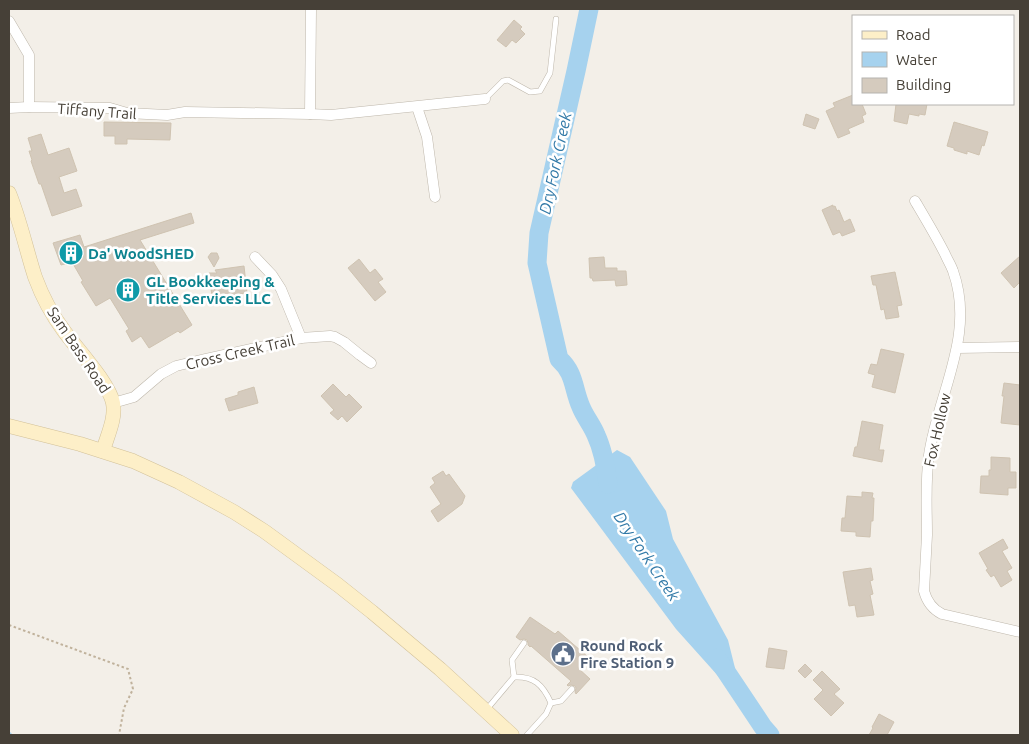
<svg xmlns="http://www.w3.org/2000/svg" width="1029" height="744" font-family="Ubuntu,sans-serif">
	<rect width="100%" height="100%" fill="#f3efe8"/>
	<polygon fill="#a6d2ee" points="617,450 630,457 666,511 673,539 728,640 735,668 728,687 676,629 571,488 573,482"/>
	<g fill="none" stroke-linecap="round" stroke-linejoin="round">
		<polyline stroke="#a6d2ee" stroke-width="3" points="9,733 11,735"/>
		<g stroke="#a6d2ee" stroke-width="19">
			<path d="M 589,9 L 576,71 L 539,233 L 537,263 L 559,359 C 575,373 573,389 581,407 C 585,417 592,425 596,435 C 603,450 606,467 608,484"/>
			<polyline points="717,658 763,727 770,735"/>
		</g>
	</g>
	<g fill="#d5cbbe" stroke="#cfc3b1">
		<polygon points="514,20 522,27 520,29 525,34 516,43 512,40 506,47 497,40"/>
		<polygon points="853,95 853,104 862,104 866,114 862,116 864,122 848,129 850,133 838,138 826,111 835,107 833,103"/>
		<polygon points="896,104 927,104 925,115 919,114 919,116 909,114 907,124 894,121"/>
		<polygon points="806,114 819,119 815,129 803,125"/>
		<polygon points="104,122 171,123 170,140 127,139 127,144 115,144 115,136 104,136"/>
		<polygon points="954,122 988,132 984,146 982,145 979,155 967,151 967,154 954,150 954,148 947,146"/>
		<polygon points="41,134 48,155 69,148 77,171 59,177 64,193 76,189 82,206 52,216 41,184 39,184 31,161 32,160 29,151 32,151 28,138"/>
		<polygon points="833,205 833,207 835,206 837,211 839,210 844,222 850,219 855,231 842,236 840,232 833,235 822,210"/>
		<polygon points="191,213 194,223 140,240 192,325 180,333 178,331 149,348 141,336 132,342 126,331 129,329 110,298 96,306 81,282 83,281 72,262 61,265 53,243 80,235 84,247"/>
		<polygon points="211,253 217,253 219,258 214,267 208,257"/>
		<polygon points="1020,256 1020,282 1014,288 1001,273"/>
		<polygon points="604,257 605,268 617,268 617,271 626,271 627,285 616,286 615,280 593,281 592,278 590,278 589,258"/>
		<polygon points="359,259 370,273 375,269 383,279 378,282 386,292 375,301 348,268"/>
		<polygon points="244,266 247,293 212,297 209,273 217,273 215,270"/>
		<polygon points="895,272 902,305 897,306 899,317 886,319 884,309 881,310 876,285 873,285 871,276"/>
		<polygon points="881,349 904,354 895,393 872,387 875,375 868,373 871,364 877,365"/>
		<polygon points="1004,383 1020,385 1020,425 1001,423 1004,396 1002,396"/>
		<polygon points="333,384 346,397 349,394 362,407 347,422 342,416 338,420 330,413 334,410 321,396"/>
		<polygon points="254,387 258,403 229,411 225,399 238,395 238,392"/>
		<polygon points="862,421 883,425 879,450 884,450 882,462 853,456 855,447 857,447"/>
		<polygon points="991,457 1010,458 1010,472 1016,472 1016,488 1008,488 1008,495 980,493 981,476 989,476 989,470 991,470"/>
		<polygon points="443,471 446,476 449,474 465,496 462,504 438,522 431,511 441,504 430,487 435,483 432,478"/>
		<polygon points="862,492 873,493 872,498 874,498 873,521 871,521 870,537 856,536 856,532 841,531 842,518 845,518 847,496 862,497"/>
		<polygon points="1003,539 1008,548 1002,551 1012,568 1007,571 1012,580 1001,587 994,575 991,577 986,570 988,569 979,553"/>
		<polygon points="871,568 873,580 870,581 873,594 870,595 874,615 857,617 855,605 849,606 843,572"/>
		<polygon points="530,617 555,634 558,631 588,657 578,668 590,679 576,694 575,692 576,688 575,686 571,685 568,686 567,685 571,681 531,646 530,647 528,645 528,643 527,640 524,639 520,640 516,637"/>
		<polygon points="769,648 787,651 784,669 766,667"/>
		<polygon points="805,664 812,671 805,678 798,671"/>
		<polygon points="822,671 840,689 834,694 844,703 831,716 814,699 823,690 813,680"/>
		<polygon points="879,714 894,722 887,735 869,735 873,728 872,727"/>
	</g>
	<g fill="none" stroke-linecap="round" stroke-linejoin="round">
		<defs>
			<g id="lane">
				<polyline points="485,99 503,81 508,80 530,92 540,91 550,73 556,19"/>
				<polyline points="514,677 512,660 524,643"/>
				<polyline points="551,703 561,701 572,689"/>
				<path d="M 487,709 L 514,677 C 534,676 543,685 551,703 L 546,714 L 527,735"/>
			</g>
			<g id="street">
				<polyline points="9,21 29,55 29,107"/>
				<polyline points="417,107 427,137 435,197"/>
				<polyline points="9,108 29,107 110,108 127,113 167,115 185,112 310,114 331,115 485,99"/>
				<polyline points="310,114 311,9"/>
				<path d="M 915,201 C 925,218 936,236 945,254 C 947,259 951,265 953,271 C 976,335 938,393 929,455 C 925,482 927,508 927,535 C 926,554 925,573 924,591 C 927,602 932,609 942,614 L 1020,632"/>
				<polyline points="255,257 272,275 281,289 301,338"/>
				<polyline points="957,348 1020,347"/>
				<polyline points="113,403 134,397 161,374 176,366 205,359 301,338 330,336 335,337 344,342 360,355 371,363"/>
			</g>
			<g id="secondary">
				<path d="M 9,193 C 20,220 26,249 35,277 C 42,296 52,315 64,331 C 77,349 109,383 113,403 C 116,419 107,436 103,451"/>
				<polyline points="9,426 80,444 133,461 179,482 234,512 264,531 338,585 372,612 440,669 512,735"/>
			</g>
		</defs>
		<use href="#lane" stroke="#beb7ab" stroke-width="6"/>
		<use href="#street" stroke="#beb7ab" stroke-width="11"/>
		<use href="#secondary" stroke="#d2c199" stroke-width="15"/>
		<polyline stroke="#c0b29c" stroke-width="2" stroke-dasharray="2.5 2.5" stroke-linecap="butt" points="9,625 128,669 133,689 124,708 119,735"/>
		<use href="#lane" stroke="#fff" stroke-width="5"/>
		<use href="#street" stroke="#fff" stroke-width="10"/>
		<use href="#secondary" stroke="#fdefc8" stroke-width="14"/>
	</g>
	<defs>
		<symbol id="building-disc" viewBox="-11 -11 22 22"><circle r="9.5" fill="#0f9aa8" stroke="#fff"/><path d="M-4-6H4V6H1V3H-1V6H-4ZM-2.5-4.3h1.7v1.8h-1.7ZM.8-4.3h1.7v1.8H.8ZM-2.5-1h1.7V.8h-1.7ZM.8-1h1.7V.8H.8Z" fill="#fff"/></symbol>
		<symbol id="civic-disc" viewBox="-11 -11 22 22"><circle r="9.5" fill="#5c6f8a" stroke="#fff"/><path d="M-.6-6.5H3V-4.5H.6V-3L4-1V1h2V6H-6V1h2V-1L-.6-3ZM-1.2 2.5V6h2.4V2.5Z" fill="#fff"/></symbol>
	</defs>
	<g fill-rule="evenodd">
		<use href="#building-disc" x="57" y="239" width="28" height="28"/>
		<use href="#building-disc" x="114" y="276" width="28" height="28"/>
		<use href="#civic-disc" x="549" y="640" width="28" height="28"/>
	</g>
	<g text-anchor="middle" dominant-baseline="central" stroke-width="5" stroke-linejoin="round" paint-order="stroke">
		<g font-size="15" fill="#464037" stroke="#fff">
			<text transform="translate(97 111) rotate(4)">Tiffany Trail</text>
			<text transform="translate(79 350) rotate(56)">Sam Bass Road</text>
			<text transform="translate(240 352) rotate(-13)">Cross Creek Trail</text>
			<text transform="translate(937 430) rotate(-77)">Fox Hollow</text>
		</g>
		<g font-size="15" font-weight="bold" fill="#0d838f" stroke="#fff" text-anchor="start">
			<text x="88" y="253">Da' WoodSHED</text>
			<text x="146" y="281">GL Bookkeeping &amp;<tspan x="146" dy="17">Title Services LLC</tspan></text>
		</g>
		<g font-size="15" font-weight="bold" fill="#4e5e75" stroke="#fff" text-anchor="start">
			<text x="580" y="645">Round Rock<tspan x="580" dy="17">Fire Station 9</tspan></text>
		</g>
		<g font-size="16" font-style="italic" fill="#3179a7" stroke="#fff">
			<text transform="translate(555 163) rotate(-78)">Dry Fork Creek</text>
			<text transform="translate(647 556) rotate(56)">Dry Fork Creek</text>
		</g>
	</g>
	<rect width="1029" height="744" fill="none" stroke="#464037" stroke-width="20"/>
	<rect x="852" y="15" width="162" height="90" fill="#ffffff" stroke="#b5b3af"/>
	<rect x="862" y="31" width="25" height="8" fill="#fdefc8" stroke="#b5b3af"/>
	<text x="896" y="40" font-size="15" fill="#464037">Road</text>
	<rect x="862" y="52" width="25" height="15" fill="#a6d2ee" stroke="#b5b3af"/>
	<text x="896" y="65" font-size="15" fill="#464037">Water</text>
	<rect x="862" y="78" width="25" height="15" fill="#d5cbbe" stroke="#b5b3af"/>
	<text x="896" y="90" font-size="15" fill="#464037">Building</text>
</svg>
